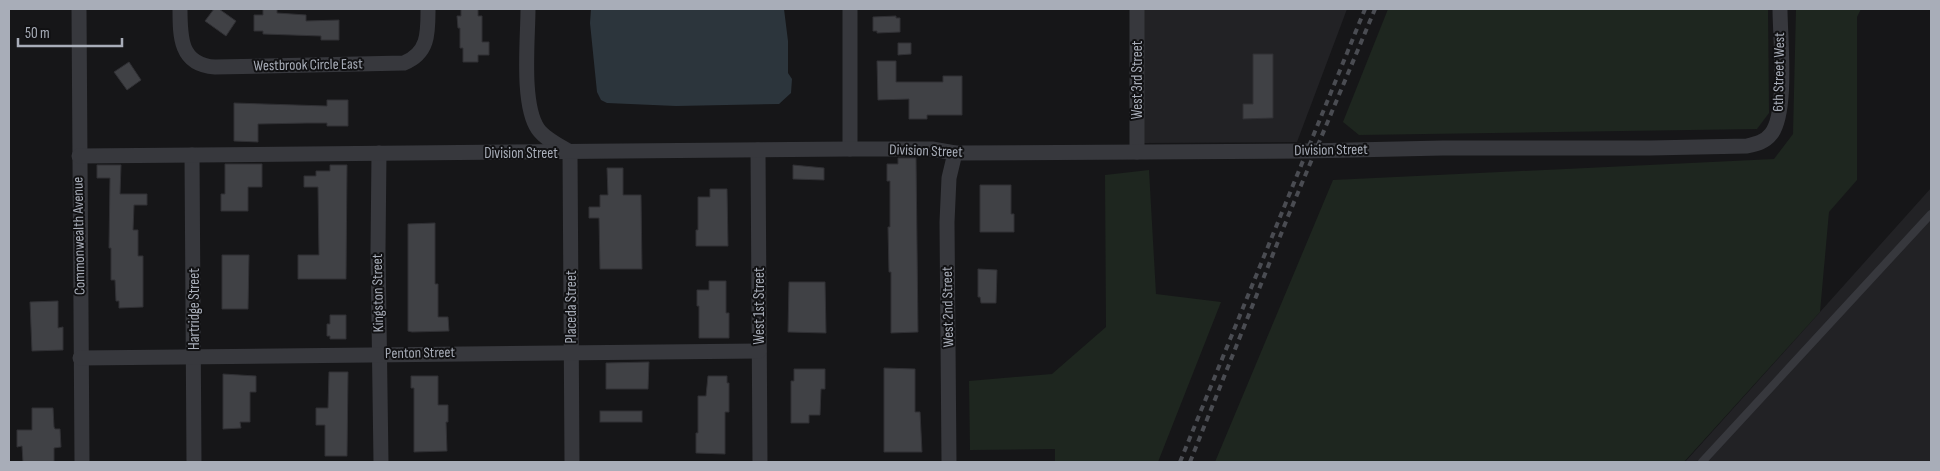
<svg xmlns="http://www.w3.org/2000/svg" width="1940" height="471" font-family="'Sofia Sans Condensed',sans-serif">
	<rect width="100%" height="100%" fill="#161618"/>
	<g fill="#222225">
		<polygon points="1144,9 1347,9 1297,142 1144,143"/>
		<polygon points="1931,188 1931,462 1685,462 1820,312"/>
	</g>
	<g fill="#1e261f">
		<polygon points="1388,9 1768,9 1769,113 1757,129 1359,135 1343,122"/>
		<polygon points="1796,9 1861,9 1857,17 1857,180 1829,212 1820,312 1684,462 1215,462 1333,180 1774,159 1793,134"/>
		<polygon points="1149,170 1156,294 1221,302 1158,462 1055,462 1055,449 970,450 969,381 1052,374 1106,327 1105,175"/>
	</g>
	<polygon fill="#2c353c" points="591,9 784,9 788,41 788,73 792,79 791,93 779,104 676,106 607,103 601,100 597,92 590,23"/>
	<g fill="#404145" stroke="#303034">
		<polygon points="214,9 219,9 236,21 226,36 205,21"/>
		<polygon points="263,9 277,9 277,13 306,15 306,21 339,20 339,40 321,40 321,36 263,34 263,31 254,31 254,15 263,15"/>
		<polygon points="461,9 478,9 478,16 482,16 482,42 489,42 489,55 478,55 478,62 463,62 463,48 460,48 460,28 458,28 457,16 461,16"/>
		<polygon points="896,16 896,18 900,18 900,32 877,33 877,31 873,31 873,17"/>
		<polygon points="898,43 911,43 911,54 898,55"/>
		<polygon points="1253,54 1273,54 1273,118 1243,119 1243,104 1253,104"/>
		<polygon points="877,61 896,61 896,82 943,82 943,76 962,76 962,115 927,115 927,119 909,119 909,99 878,100"/>
		<polygon points="129,62 141,80 127,90 114,72"/>
		<polygon points="327,100 348,100 348,126 327,126 327,123 307,123 258,124 258,142 234,141 234,103 327,106"/>
		<polygon points="898,158 916,158 918,332 891,333 891,272 889,272 888,227 890,227 890,181 887,181 887,164 898,164"/>
		<polygon points="225,164 262,164 262,187 248,187 248,211 221,211 221,194 225,194"/>
		<polygon points="97,165 121,165 120,194 147,194 147,205 134,205 133,230 138,230 138,256 143,256 143,307 119,308 119,301 116,301 115,280 111,280 111,248 109,248 110,178 97,178"/>
		<polygon points="330,165 347,165 346,279 298,279 298,255 319,255 318,187 304,187 304,176 316,176 316,171 330,171"/>
		<polygon points="793,165 824,168 824,180 793,179"/>
		<polygon points="607,168 623,168 623,195 641,195 642,269 600,269 599,218 589,218 589,207 600,207 600,195 608,195"/>
		<polygon points="980,185 1011,185 1011,214 1014,214 1014,232 980,232"/>
		<polygon points="710,189 727,189 728,246 696,246 696,230 698,230 698,197 710,197"/>
		<polygon points="435,223 435,284 438,284 438,317 448,317 449,331 412,332 408,331 408,224"/>
		<polygon points="222,255 249,255 248,309 222,309"/>
		<polygon points="978,269 997,270 996,303 981,303 980,297 978,297"/>
		<polygon points="709,281 726,281 726,313 729,313 729,338 699,338 699,306 697,306 697,290 709,290"/>
		<polygon points="789,282 825,282 826,333 788,332"/>
		<polygon points="58,301 58,328 63,327 63,350 32,351 30,302"/>
		<polygon points="330,315 346,315 346,339 330,339 330,336 327,336 327,324 330,324"/>
		<polygon points="649,362 648,389 606,389 606,363"/>
		<polygon points="884,368 915,369 915,412 920,412 922,452 884,452"/>
		<polygon points="794,369 825,369 825,389 821,389 820,415 809,415 809,423 791,423 791,381 794,381"/>
		<polygon points="329,372 348,372 347,456 325,456 325,425 316,425 316,408 328,408"/>
		<polygon points="223,374 256,376 256,392 250,392 250,422 240,422 241,428 223,429"/>
		<polygon points="411,376 438,376 438,405 448,405 448,422 446,422 447,451 414,452 414,388 411,388"/>
		<polygon points="708,376 727,376 727,383 729,383 729,412 725,412 725,454 696,453 696,433 698,433 698,396 706,396"/>
		<polygon points="32,408 53,408 54,427 55,429 60,429 61,447 54,448 54,462 23,462 22,446 17,447 17,430 32,430"/>
		<rect x="600" y="411" width="42" height="11"/>
	</g>
	<g fill="none" stroke-linecap="round" stroke-linejoin="round">
		<polyline stroke="#37383d" stroke-width="8" points="1702,462 1931,214"/>
		<g stroke="#37383d" stroke-width="15">
			<polyline points="79,9 82,462"/>
			<path d="M 180,9 C 180,37 180,65 215,67 L 404,63 C 429,53 428,32 428,9"/>
			<path d="M 528,9 C 528,39 521,104 538,129 C 545,139 560,146 570,152 L 572,462"/>
			<polyline points="850,9 850,149"/>
			<polyline points="1137,9 1137,152"/>
			<polyline points="758,150 760,462"/>
			<polyline points="379,153 378,250 381,462"/>
			<polyline points="192,155 194,462"/>
			<path d="M 79,156 L 850,149 L 932,149 L 955,153 L 1306,151 L 1443,148 L 1650,148 L 1747,146 C 1756,144 1765,142 1771,134 C 1788,113 1780,37 1780,9"/>
			<polyline points="80,358 759,351"/>
			<polyline points="949,462 947,222 949,178 955,153"/>
		</g>
		<g stroke="#4a4c52" stroke-width="4" stroke-dasharray="6 5" stroke-linecap="butt">
			<polyline points="1180,462 1365,9"/>
			<polyline points="1190,462 1289,214 1375,9"/>
		</g>
	</g>
	<g text-anchor="middle" dominant-baseline="central" stroke-width="4" stroke-linejoin="round" paint-order="stroke">
		<g font-size="15" fill="#a8adb8" stroke="#111113">
			<text transform="translate(308 65) rotate(-1)">Westbrook Circle East</text>
			<text transform="translate(1779 72) rotate(-89)">6th Street West</text>
			<text transform="translate(1137 80) rotate(-90)">West 3rd Street</text>
			<text transform="translate(1331 150) rotate(-1)">Division Street</text>
			<text transform="translate(926 151) rotate(2)">Division Street</text>
			<text x="521" y="153">Division Street</text>
			<text transform="translate(79 236) rotate(-91)">Commonwealth Avenue</text>
			<text transform="translate(378 293) rotate(-91)">Kingston Street</text>
			<text transform="translate(759 306) rotate(-90)">West 1st Street</text>
			<text transform="translate(571 307) rotate(-90)">Placeda Street</text>
			<text transform="translate(948 307) rotate(-91)">West 2nd Street</text>
			<text transform="translate(194 309) rotate(-90)">Hartridge Street</text>
			<text transform="translate(420 353) rotate(-1)">Penton Street</text>
		</g>
	</g>
	<rect width="1940" height="471" fill="none" stroke="#a8adb8" stroke-width="20"/>
	<path d="M18 38v8h104v-8" fill="none" stroke="#a8adb8" stroke-width="2.5"/>
	<text x="25" y="38" font-size="15" fill="#a8adb8" stroke="#111113" stroke-width="4" paint-order="stroke">50 m</text>
</svg>
